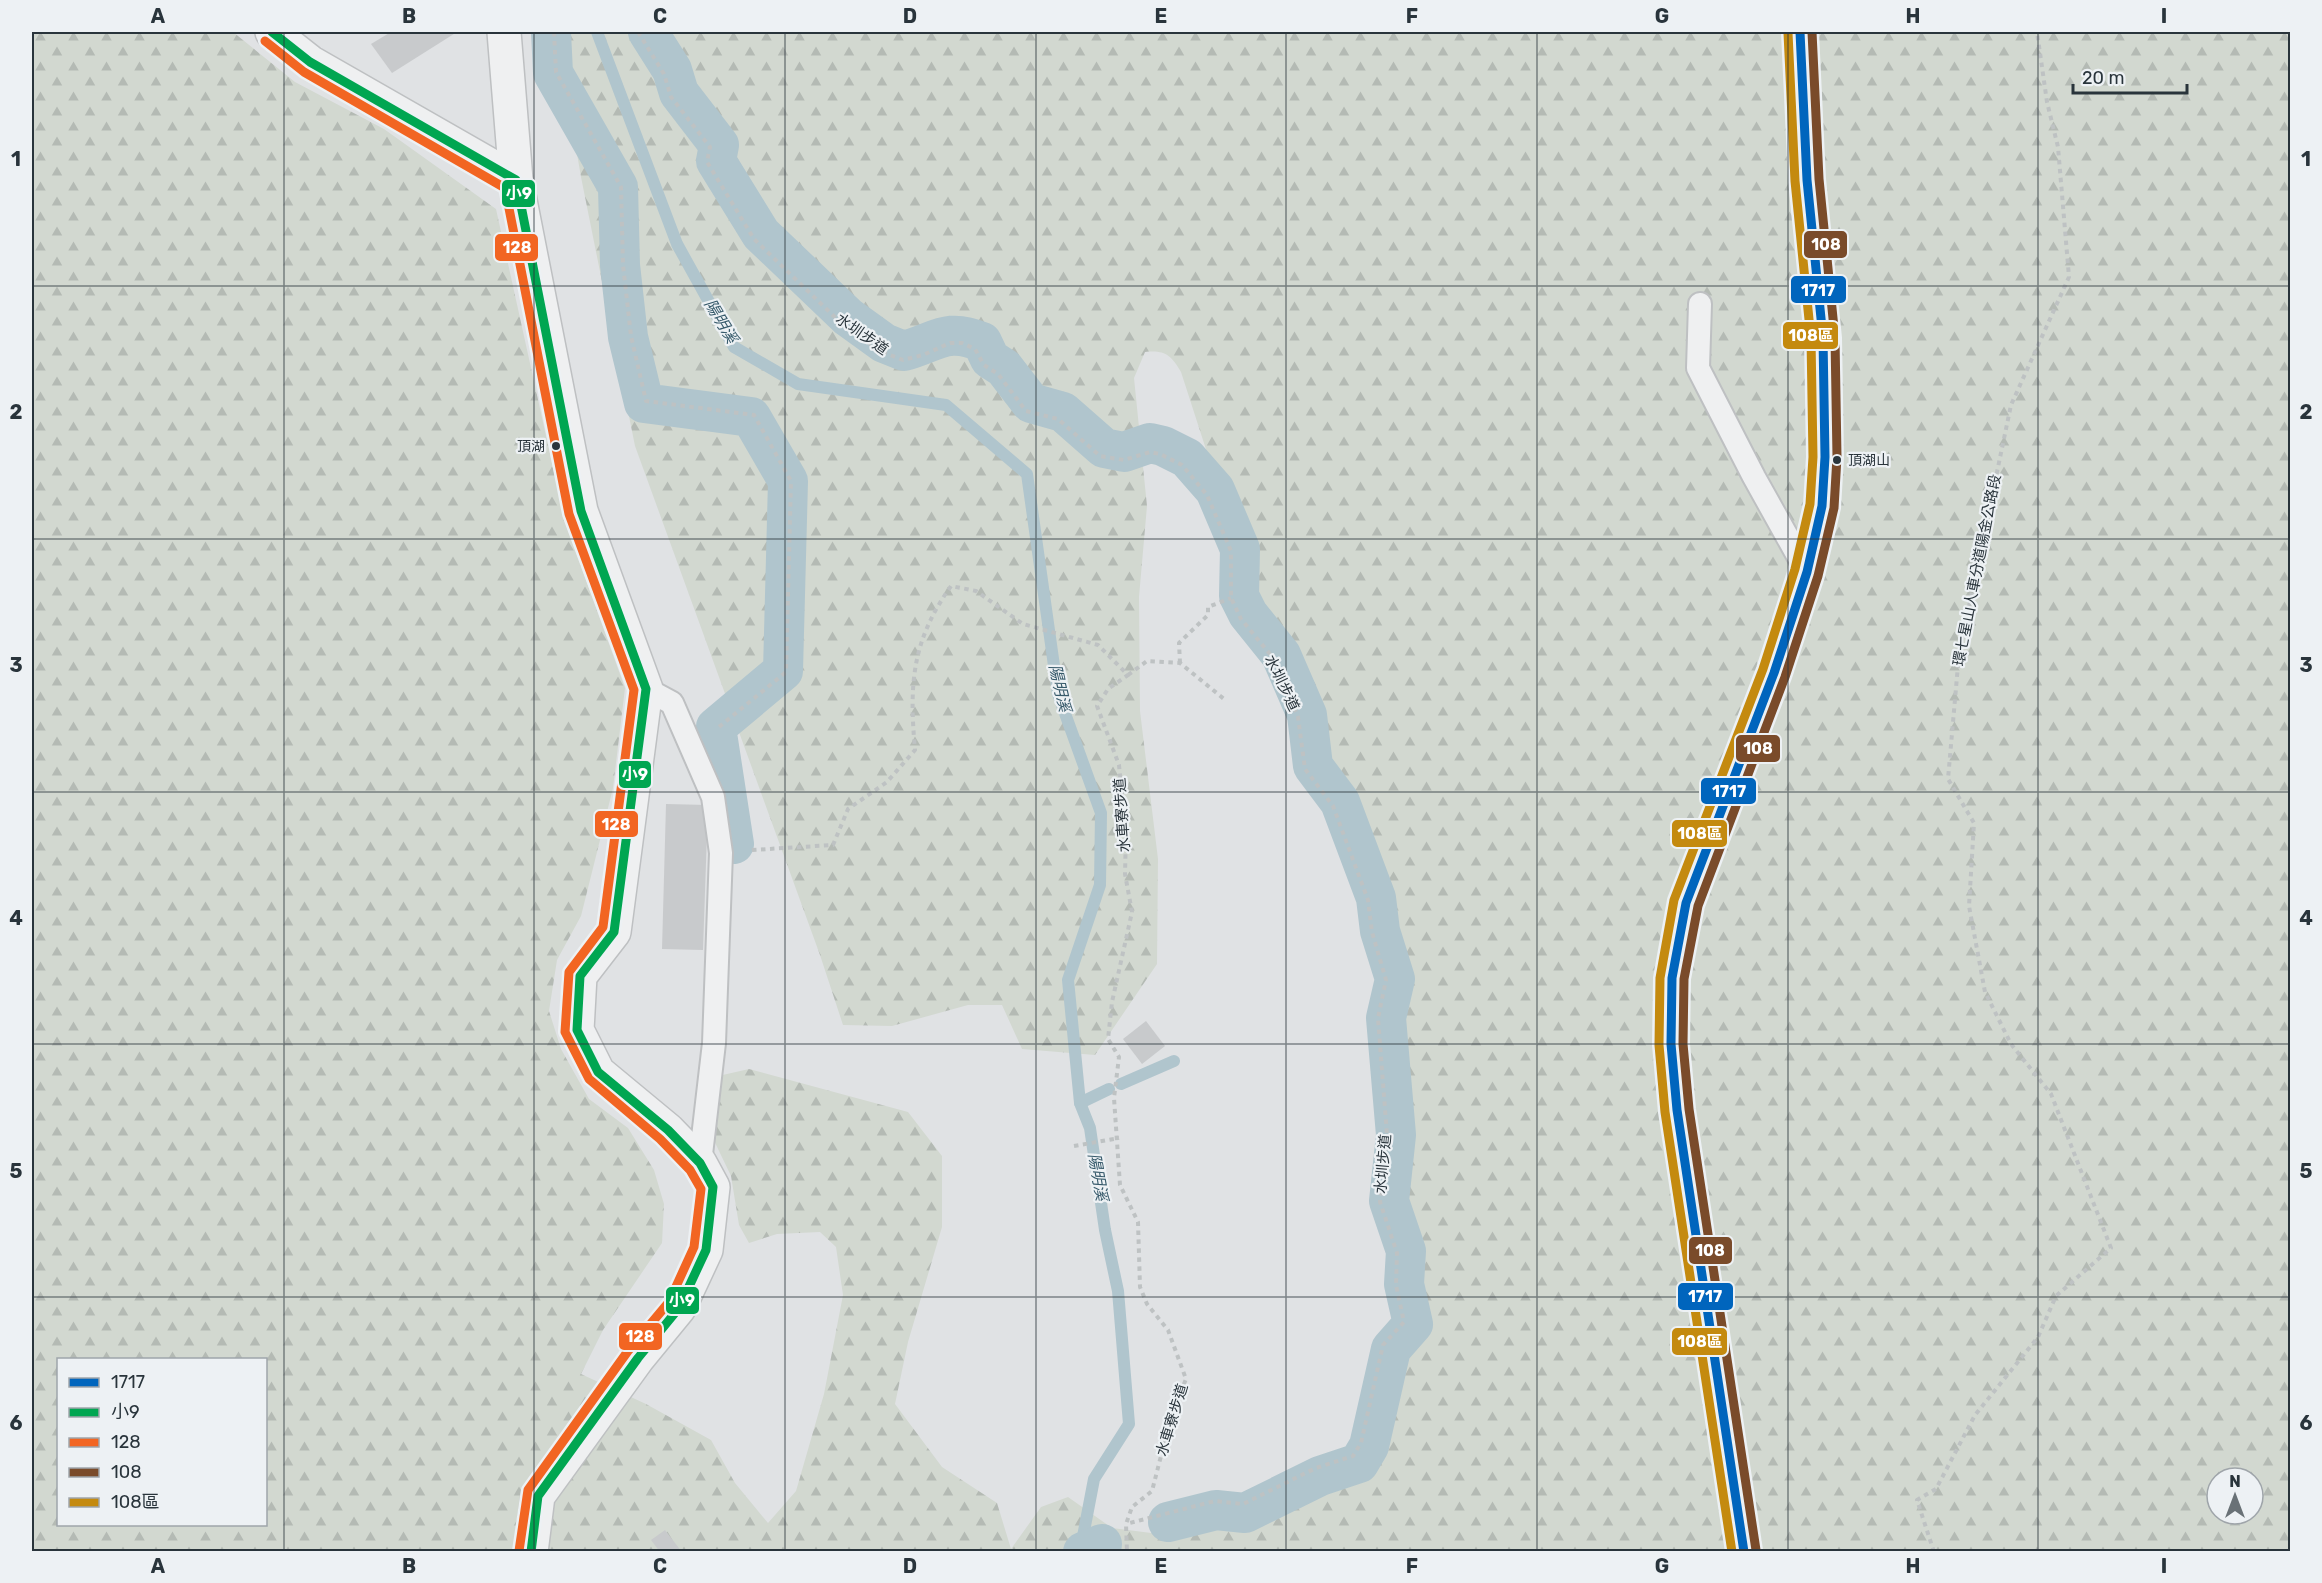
<svg xmlns="http://www.w3.org/2000/svg" width="2322" height="1583" font-family="Rubik,'Noto Sans TC',sans-serif">
	<defs>
		<pattern id="forest-firs" width="22" height="20" patternUnits="userSpaceOnUse" patternTransform="scale(1.5)"><rect width="22" height="20" fill="#d2d8d0"/><path d="M5 1l3.5 6h-7zM16 11l3.5 6h-7z" fill="#b4bab4"/></pattern>
	</defs>
	<rect width="100%" height="100%" fill="#e0e2e4"/>
	<path fill="url(#forest-firs)" fill-rule="evenodd" d="M 32,32 L 233,32 L 295,82 L 384,129 L 496,209 L 565,522 L 625,688 L 613,788 L 581,916 L 557,960 L 549,1011 L 561,1049 L 589,1099 L 628,1128 L 654,1170 L 664,1204 L 662,1243 L 603,1330 L 581,1374 L 646,1404 L 711,1440 L 735,1483 L 768,1523 L 796,1491 L 824,1394 L 843,1295 L 836,1247 L 820,1232 L 777,1234 L 749,1243 L 739,1225 L 731,1176 L 697,1105 L 705,1079 L 749,1069 L 908,1112 L 942,1156 L 942,1227 L 908,1342 L 895,1404 L 942,1467 L 997,1503 L 1011,1549 L 1041,1507 L 1068,1497 L 1112,1528 L 1167,1535 L 1239,1518 L 1319,1490 L 1361,1455 L 1394,1385 L 1411,1309 L 1382,967 L 1374,903 L 1338,810 L 1326,736 L 1245,570 L 1181,372 C 1171,355 1165,350 1145,352 L 1134,378 L 1147,506 L 1139,597 L 1140,711 L 1158,859 L 1157,964 L 1095,1055 L 1022,1049 L 1002,1005 L 968,1005 L 892,1026 L 843,1025 L 820,955 L 635,446 L 581,177 L 556,32 L 2290,32 L 2290,1551 L 32,1552 ZM 58,1360 L 266,1360 L 266,1524 L 58,1524 ZM 2217,1478 L 2253,1478 L 2253,1514 L 2217,1514 Z"/>
	<g fill="none" stroke-linecap="round" stroke-linejoin="round">
		<g stroke="#b0c5cd" stroke-width="12">
			<polyline points="597,32 677,244 734,347 798,384 946,405 1027,474 1058,694 1101,813 1100,885 1068,980 1080,1103 1090,1128 1105,1230 1118,1291 1129,1424 1094,1479 1080,1552"/>
			<polyline points="1121,1084 1174,1061"/>
			<polyline points="1080,1103 1109,1089"/>
		</g>
		<g stroke="#b0c5cd" stroke-width="40">
			<polyline points="551,32 553,73 618,187 620,265 628,337 644,403 751,417 788,481 783,671 716,727 734,844"/>
			<path d="M 648,32 L 672,70 L 679,93 L 719,145 L 716,161 L 761,234 L 848,317 L 884,343 L 904,351 C 937,342 946,327 982,342 L 990,359 L 1004,368 L 1031,403 L 1063,412 L 1104,448 L 1124,452 L 1150,443 L 1163,446 L 1187,458 L 1215,490 L 1240,549 L 1239,596 L 1248,614 L 1281,655 L 1307,715 L 1313,766 L 1340,802 L 1376,898 L 1380,931 L 1395,979 L 1386,1018 L 1396,1135 L 1389,1201 L 1406,1251 L 1404,1284 L 1413,1324 L 1391,1349 L 1369,1446 L 1359,1463 L 1320,1476 L 1245,1513 L 1216,1510 L 1168,1522"/>
			<polyline points="1083,1552 1102,1544"/>
		</g>
	</g>
	<g fill="#c8cacc">
		<polygon points="391,32 457,32 392,73 371,44"/>
		<polygon points="666,804 708,805 703,950 662,949"/>
		<polygon points="1146,1021 1165,1046 1142,1064 1123,1039"/>
		<polygon points="665,1530 682,1552 660,1552 651,1540"/>
	</g>
	<g fill="none" stroke-linecap="round" stroke-linejoin="round">
		<defs>
			<g id="lane">
				<polyline points="1700,304 1698,368 1754,477 1807,572"/>
				<polyline points="646,689 672,703 713,797 721,853 714,1043 700,1163"/>
			</g>
			<g id="street">
				<polyline points="272,32 310,62 516,180"/>
				<polyline points="504,32 516,180 581,511 646,689 614,932 580,976 577,1030 598,1072 668,1130 700,1163 713,1187 706,1250 679,1308 638,1358 538,1496 531,1552"/>
			</g>
			<polyline id="primary" points="1744,1552 1677,1110 1671,1044 1672,978 1686,903 1774,673 1807,572 1822,506 1825,457 1823,338 1807,180 1800,32"/>
		</defs>
		<use href="#lane" stroke="#bec0c2" stroke-width="26"/>
		<use href="#street" stroke="#bec0c2" stroke-width="36"/>
		<use href="#primary" stroke="#bcbfc1" stroke-width="36"/>
		<g stroke="#bec2c3" stroke-width="4" stroke-dasharray="4.5 4.5" stroke-linecap="butt">
			<polyline points="554,32 556,72 621,187 623,265 631,336 646,401 754,415 791,481 786,672 719,727 719,730"/>
			<polyline points="638,32 664,74 671,97 710,147 707,162 754,239 842,324 880,351 903,360 923,355 950,343 962,343 975,349 984,365 998,374 1026,411 1058,419 1100,456 1124,460 1150,452 1160,454 1182,465 1207,495 1231,551 1231,598 1241,619 1274,659 1298,717 1305,769 1333,806 1368,900 1372,932 1386,980 1378,1018 1387,1135 1380,1202 1397,1253 1396,1285 1404,1322 1383,1345 1361,1443 1353,1456 1316,1468 1243,1504 1215,1501 1126,1524"/>
			<polyline points="1180,663 1179,643 1208,615 1208,607 1231,598"/>
			<polyline points="1128,675 1147,661 1180,663 1224,699"/>
			<path d="M 752,850 L 833,845 L 848,809 L 887,782 L 915,750 C 909,683 912,641 951,586 L 976,591 L 1023,624 L 1098,645 L 1128,675 L 1108,689 L 1097,706 L 1119,765 L 1126,834 L 1125,874 L 1132,912 L 1112,1002 L 1108,1039 L 1119,1057 L 1114,1098 L 1120,1185 L 1138,1222 L 1140,1287 L 1147,1304 L 1168,1330 L 1186,1379 L 1172,1413 L 1152,1491 L 1132,1507 L 1126,1524 L 1127,1552"/>
			<polyline points="1074,1146 1119,1138"/>
			<polyline points="1934,1552 1917,1500 1936,1489 1975,1415 2038,1337 2056,1296 2111,1248 2051,1094 2011,1044 1985,992 1969,906 1974,823 1948,779 1959,654 2011,405 2069,277 2058,147 2047,102 2037,32"/>
		</g>
		<use href="#lane" stroke="#eff0f1" stroke-width="22"/>
		<use href="#street" stroke="#eff0f1" stroke-width="33"/>
		<use href="#primary" stroke="#f4f5f5" stroke-width="33"/>
		<defs>
			<polyline id="bus-1" points="1744,1552 1677,1110 1671,1044 1672,978 1686,903 1774,673 1807,572 1822,506 1825,457 1823,338 1807,180 1800,32"/>
			<polyline id="bus-2" points="272,32 310,62 516,180 581,511 646,689 614,932 580,976 577,1030 598,1072 668,1130 700,1163 713,1187 706,1250 679,1308 638,1358 538,1496 531,1552"/>
			<polyline id="bus-3" points="265,41 304,72 505,188 569,514 634,690 603,927 569,972 565,1032 589,1079 660,1139 690,1170 701,1189 694,1247 669,1302 628,1351 528,1490 519,1551"/>
			<polyline id="bus-4" points="1756,1550 1689,1109 1683,1044 1684,979 1698,906 1785,677 1818,576 1834,508 1837,457 1835,338 1819,179 1812,32"/>
			<polyline id="bus-5" points="1732,1552 1665,1112 1659,1045 1660,978 1674,900 1763,669 1795,569 1810,504 1813,457 1811,339 1795,181 1788,33"/>
		</defs>
		<use href="#bus-1" stroke="#edf1f4" stroke-width="14"/>
		<use href="#bus-2" stroke="#edf1f4" stroke-width="14"/>
		<use href="#bus-3" stroke="#edf1f4" stroke-width="14"/>
		<use href="#bus-4" stroke="#edf1f4" stroke-width="14"/>
		<use href="#bus-5" stroke="#edf1f4" stroke-width="14"/>
		<use href="#bus-1" stroke="#0065bd" stroke-width="9"/>
		<use href="#bus-2" stroke="#00a651" stroke-width="9"/>
		<use href="#bus-3" stroke="#f26522" stroke-width="9"/>
		<use href="#bus-4" stroke="#7a4b2a" stroke-width="9"/>
		<use href="#bus-5" stroke="#c48a0f" stroke-width="9"/>
	</g>
	<path fill="none" stroke="#29343b" stroke-width="1.5" stroke-opacity="0.55" d="M 284,32 L 284,1552M 534,32 L 534,1552M 785,32 L 785,1552M 1036,32 L 1036,1552M 1286,32 L 1286,1552M 1537,32 L 1537,1552M 1788,32 L 1788,1552M 2038,32 L 2038,1552M 32,286 L 2290,286M 32,539 L 2290,539M 32,792 L 2290,792M 32,1044 L 2290,1044M 32,1297 L 2290,1297"/>
	<g fill="#29343b" stroke="#edf1f4" stroke-width="2">
		<circle cx="556" cy="446" r="5"/>
		<circle cx="1837" cy="460" r="5"/>
	</g>
	<g text-anchor="middle" dominant-baseline="central" stroke-width="4.5" stroke-linejoin="round" paint-order="stroke">
		<g font-size="14" fill="#29343b" stroke="#edf1f4" text-anchor="end">
			<text x="545" y="446">頂湖</text>
			<text x="1848" y="460" text-anchor="start">頂湖山</text>
		</g>
		<g font-size="15" fill="#29343b" stroke="#edf1f4">
			<text transform="translate(862 334) rotate(35)">水圳步道</text>
			<text transform="translate(1977 570) rotate(-79)">環七星山人車分道陽金公路段</text>
			<text transform="translate(1282 683) rotate(64)">水圳步道</text>
			<text transform="translate(1122 815) rotate(-94)">水車寮步道</text>
			<text transform="translate(1383 1164) rotate(-85)">水圳步道</text>
			<text transform="translate(1172 1420) rotate(-73)">水車寮步道</text>
		</g>
		<g font-size="16" font-style="italic" fill="#375a6b" stroke="#edf1f4">
			<text transform="translate(721 321) rotate(59)">陽明溪</text>
			<text transform="translate(1060 688) rotate(77)">陽明溪</text>
			<text transform="translate(1098 1177) rotate(80)">陽明溪</text>
		</g>
	</g>
	<g stroke="#edf1f4" stroke-width="2">
		<rect x="501" y="179" width="35" height="29" rx="6" fill="#00a651"/>
		<rect x="1803" y="230" width="45" height="29" rx="6" fill="#7a4b2a"/>
		<rect x="494" y="233" width="45" height="29" rx="6" fill="#f26522"/>
		<rect x="1790" y="275" width="57" height="29" rx="6" fill="#0065bd"/>
		<rect x="1782" y="321" width="57" height="29" rx="6" fill="#c48a0f"/>
		<rect x="1735" y="734" width="46" height="29" rx="6" fill="#7a4b2a"/>
		<rect x="618" y="760" width="34" height="29" rx="6" fill="#00a651"/>
		<rect x="1700" y="777" width="57" height="28" rx="6" fill="#0065bd"/>
		<rect x="594" y="810" width="45" height="28" rx="6" fill="#f26522"/>
		<rect x="1671" y="819" width="57" height="29" rx="6" fill="#c48a0f"/>
		<rect x="1688" y="1236" width="45" height="29" rx="6" fill="#7a4b2a"/>
		<rect x="1677" y="1282" width="57" height="29" rx="6" fill="#0065bd"/>
		<rect x="665" y="1286" width="35" height="29" rx="6" fill="#00a651"/>
		<rect x="618" y="1322" width="45" height="29" rx="6" fill="#f26522"/>
		<rect x="1671" y="1327" width="57" height="29" rx="6" fill="#c48a0f"/>
	</g>
	<g font-size="16" text-anchor="middle" font-weight="bold" fill="#fff">
		<text x="519" y="199">小9</text>
		<text x="1826" y="250">108</text>
		<text x="517" y="253">128</text>
		<text x="1818" y="296">1717</text>
		<text x="1811" y="341">108區</text>
		<text x="1758" y="754">108</text>
		<text x="635" y="780">小9</text>
		<text x="1729" y="797">1717</text>
		<text x="616" y="830">128</text>
		<text x="1700" y="839">108區</text>
		<text x="1710" y="1256">108</text>
		<text x="1705" y="1302">1717</text>
		<text x="682" y="1306">小9</text>
		<text x="640" y="1342">128</text>
		<text x="1700" y="1347">108區</text>
	</g>
	<rect width="2322" height="1583" fill="none" stroke="#edf1f4" stroke-width="66"/>
	<rect x="57" y="1358" width="210" height="168" fill="#edf1f4" stroke="#9fa5aa" stroke-width="1.5"/>
	<rect x="69" y="1378" width="30" height="9" fill="#0065bd" stroke="#9fa5aa" stroke-width="1.5"/>
	<text x="111" y="1388" font-size="18" fill="#29343b">1717</text>
	<rect x="69" y="1408" width="30" height="9" fill="#00a651" stroke="#9fa5aa" stroke-width="1.5"/>
	<text x="111" y="1418" font-size="18" fill="#29343b">小9</text>
	<rect x="69" y="1438" width="30" height="9" fill="#f26522" stroke="#9fa5aa" stroke-width="1.5"/>
	<text x="111" y="1448" font-size="18" fill="#29343b">128</text>
	<rect x="69" y="1468" width="30" height="9" fill="#7a4b2a" stroke="#9fa5aa" stroke-width="1.5"/>
	<text x="111" y="1478" font-size="18" fill="#29343b">108</text>
	<rect x="69" y="1498" width="30" height="9" fill="#c48a0f" stroke="#9fa5aa" stroke-width="1.5"/>
	<text x="111" y="1508" font-size="18" fill="#29343b">108區</text>
	<g transform="translate(2235 1496)"><circle r="28" fill="#edf1f4" stroke="#9fa5aa" stroke-width="1.5"/>
	<path d="M0-4.5L10 22L0 15L-10 22Z" fill="#697176"/>
	<text y="-9" font-size="16" font-weight="bold" text-anchor="middle" fill="#29343b">N</text>
	</g>
	<path d="M2073 84v9h114v-9" fill="none" stroke="#29343b" stroke-width="3"/>
	<text x="2082" y="84" font-size="18" fill="#29343b" stroke="#edf1f4" stroke-width="4.5" paint-order="stroke">20 m</text>
	<rect x="33" y="33" width="2256" height="1517" fill="none" stroke="#29343b" stroke-width="2"/>
	<g font-size="20" text-anchor="middle" font-weight="bold" fill="#29343b">
		<text x="158" y="23">A</text>
		<text x="409" y="23">B</text>
		<text x="660" y="23">C</text>
		<text x="910" y="23">D</text>
		<text x="1161" y="23">E</text>
		<text x="1412" y="23">F</text>
		<text x="1662" y="23">G</text>
		<text x="1913" y="23">H</text>
		<text x="2164" y="23">I</text>
		<text x="16" y="166">1</text>
		<text x="2306" y="166">1</text>
		<text x="16" y="419">2</text>
		<text x="2306" y="419">2</text>
		<text x="16" y="672">3</text>
		<text x="2306" y="672">3</text>
		<text x="16" y="925">4</text>
		<text x="2306" y="925">4</text>
		<text x="16" y="1178">5</text>
		<text x="2306" y="1178">5</text>
		<text x="16" y="1430">6</text>
		<text x="2306" y="1430">6</text>
		<text x="158" y="1573">A</text>
		<text x="409" y="1573">B</text>
		<text x="660" y="1573">C</text>
		<text x="910" y="1573">D</text>
		<text x="1161" y="1573">E</text>
		<text x="1412" y="1573">F</text>
		<text x="1662" y="1573">G</text>
		<text x="1913" y="1573">H</text>
		<text x="2164" y="1573">I</text>
	</g>
</svg>
